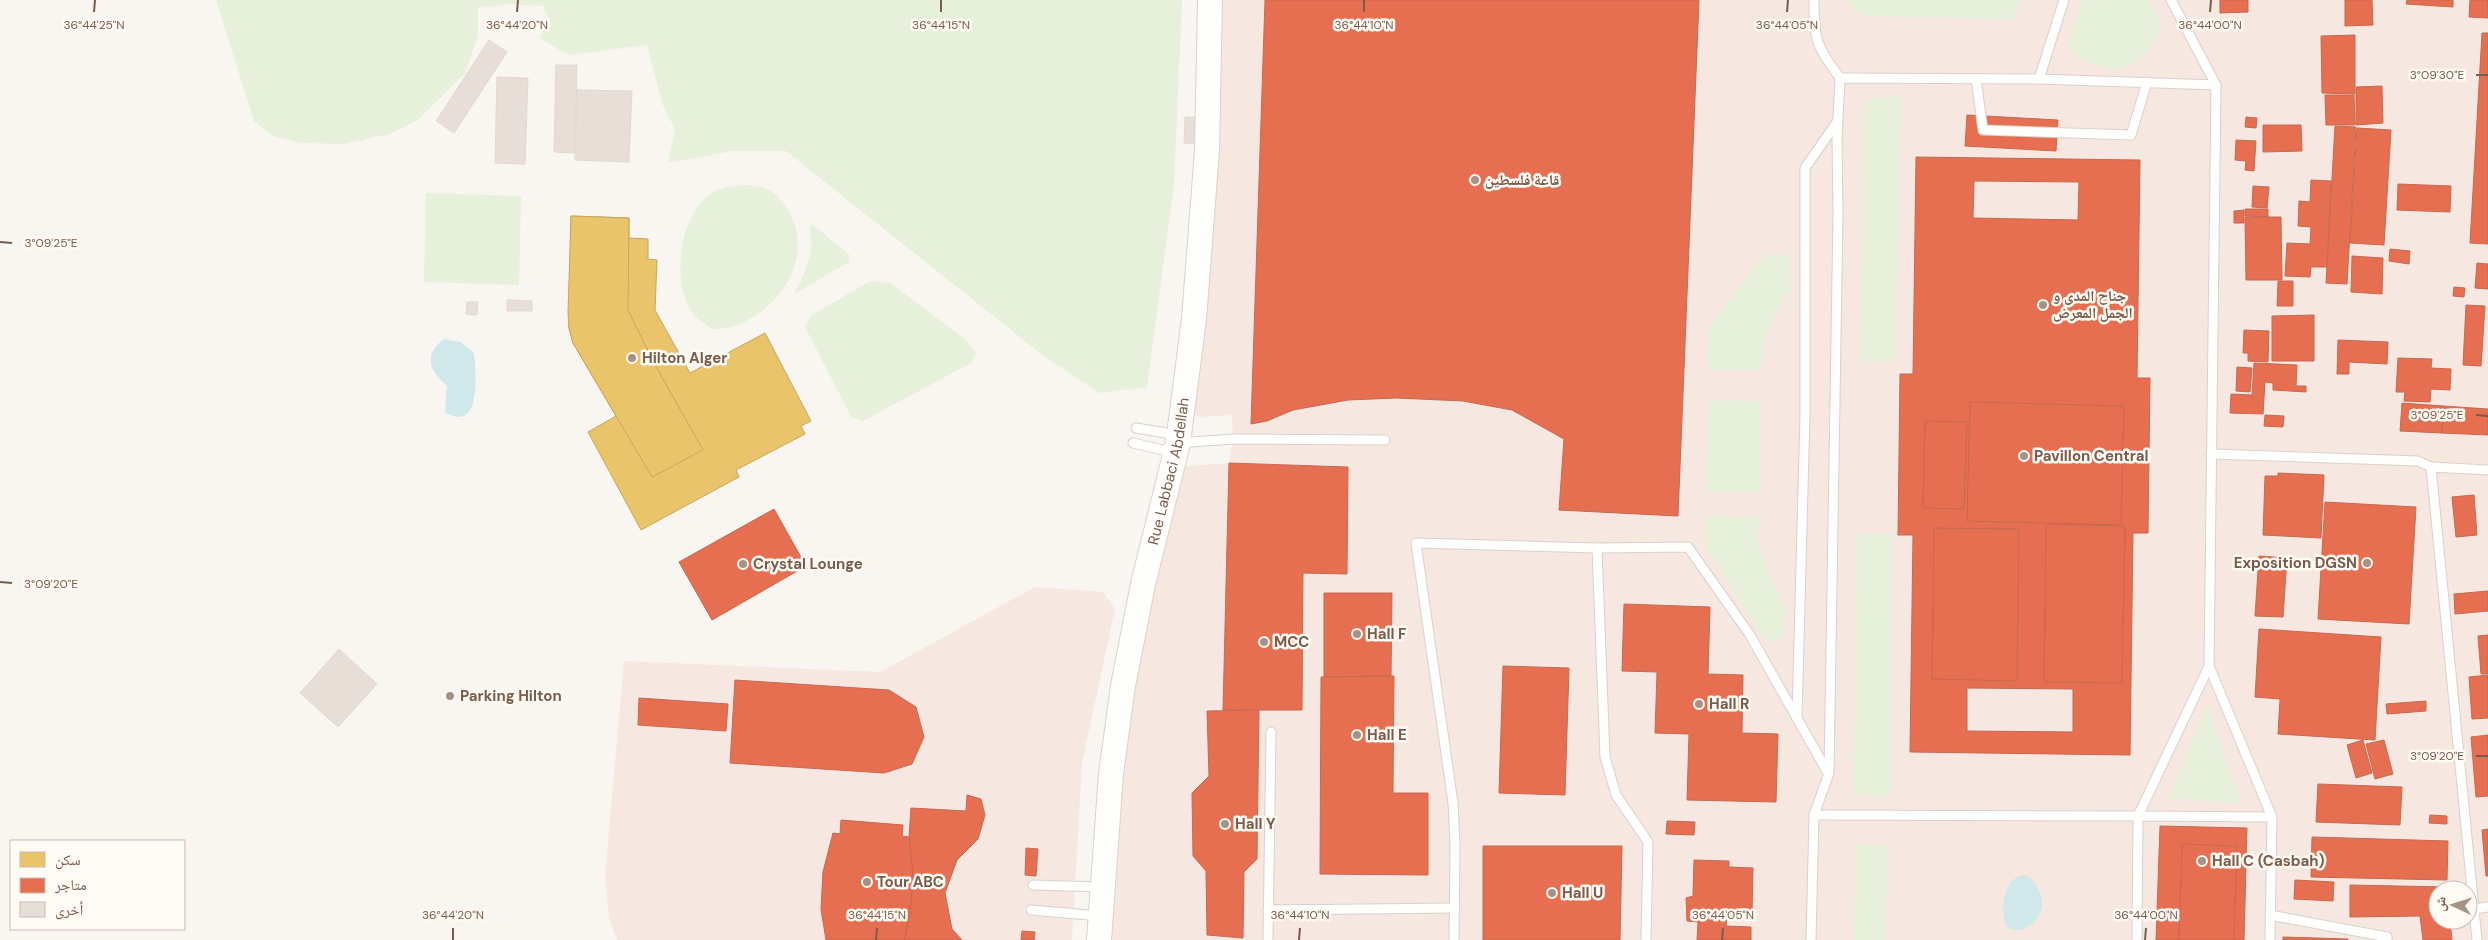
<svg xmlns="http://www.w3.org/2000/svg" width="2488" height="940" font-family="'DM Sans','Noto Naskh Arabic',sans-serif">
	<rect width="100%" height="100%" fill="#f9f5f0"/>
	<g fill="#f6e8e1" fill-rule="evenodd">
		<path d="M 1216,0 L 2488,0 L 2488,940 L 1110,940 L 1116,820 L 1137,660 L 1175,467 L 1229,463 L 1233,439 L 1232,415 L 1197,417 L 1190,404 ZM 2438,890 L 2468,890 L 2468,920 L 2438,920 Z"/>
		<polygon points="1035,587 1103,592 1115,609 1082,763 1072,940 617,940 609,918 605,876 624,661 880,672"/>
	</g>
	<g fill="#e7f0db">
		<polygon points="216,0 1182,0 1174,184 1147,387 1100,393 1045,357 786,151 732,151 668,163 675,129 662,103 647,45 569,55 539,38 550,20 543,6 508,4 478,8 478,36 465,73 418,120 390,134 343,144 301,143 274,136 254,121"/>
		<polygon points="1846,0 2021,0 2012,19 1861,16"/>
		<path d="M 2082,0 L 2147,0 L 2161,23 C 2153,53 2142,59 2115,71 L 2080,60 L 2068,44 Z"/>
		<polygon points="1901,96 1896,361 1860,361 1865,104 1872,98"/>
		<path d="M 748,185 C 754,186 761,187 767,189 C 776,193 785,205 790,214 C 818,266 766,329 712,329 C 705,324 696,318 691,311 C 671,280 680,215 711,193 C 722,186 735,186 748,185 Z"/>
		<polygon points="426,193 521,196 519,285 424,282"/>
		<path d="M 813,225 L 849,254 L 849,262 L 794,294 C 805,273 816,251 809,228 Z"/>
		<polygon points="1784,254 1790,259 1791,293 1783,296 1762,348 1761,370 1708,370 1708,329 1760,260 1766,255"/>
		<polygon points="870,281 890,283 967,341 976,354 971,363 863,421 852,418 805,327 811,316"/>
		<polygon points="1708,400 1761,401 1760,491 1707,491"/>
		<polygon points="1706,516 1760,517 1758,543 1780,601 1786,607 1785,633 1775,641 1765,641 1705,546"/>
		<polygon points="1857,534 1892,534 1890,796 1854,795"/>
		<polygon points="2206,706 2242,803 2168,799"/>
		<polygon points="1856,844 1888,845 1886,940 1854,940"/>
	</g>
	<g fill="#d0e8ea">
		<path d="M 444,339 L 461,342 L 474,353 C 476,372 482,435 445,412 L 447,386 C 429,370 423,355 444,339 Z"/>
		<path d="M 2021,875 C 2028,875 2032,879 2036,885 C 2056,914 2022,940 2006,926 C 2000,910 2003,882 2021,875 Z"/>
	</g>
	<g fill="#e9c46a" stroke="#c8a561">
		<polygon points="571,216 629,218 629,238 648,239 648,259 657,260 655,310 690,373 765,333 811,421 801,426 805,434 736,470 739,477 641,530 588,432 616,416 573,343 569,328"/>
		<polygon points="571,216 629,218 628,310 654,363 703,450 652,477 573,343 569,328 568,313"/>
	</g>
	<g fill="#e76f51" stroke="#c66950" fill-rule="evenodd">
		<polygon points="1265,0 1699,0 1678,516 1559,510 1564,439 1512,410 1463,401 1397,398 1348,400 1293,410 1267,421 1251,424"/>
		<polygon points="2220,0 2248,0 2248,12 2220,13"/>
		<polygon points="2345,0 2372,0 2373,25 2345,26"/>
		<polygon points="2407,0 2453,0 2453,7 2406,4"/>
		<polygon points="2470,0 2488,0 2488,18 2469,17"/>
		<polygon points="2482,33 2488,33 2488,244 2470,243"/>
		<polygon points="2355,35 2355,94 2322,93 2321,36"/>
		<polygon points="2382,86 2383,123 2356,125 2356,87"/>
		<polygon points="2325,95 2354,95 2355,125 2326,125"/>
		<polygon points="1967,115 2058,120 2056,151 1965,146"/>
		<polygon points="2246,117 2257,118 2256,128 2245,127"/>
		<polygon points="2263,125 2301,125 2302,151 2263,152"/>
		<polygon points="2335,126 2356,127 2347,284 2326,283"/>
		<polygon points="2357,128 2391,130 2384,245 2350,243"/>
		<polygon points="2236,140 2256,141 2254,171 2245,170 2246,161 2235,160"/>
		<path d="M 1916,157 L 2140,160 L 2137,378 L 2150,378 L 2148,533 L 2133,533 L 2130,755 L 1910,752 L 1913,535 L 1898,535 L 1900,374 L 1913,374 ZM 1974,181 L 2079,182 L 2078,220 L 1973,218 ZM 1967,688 L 2073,689 L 2073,732 L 1967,731 Z"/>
		<polygon points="2311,180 2331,181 2327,267 2311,267 2310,277 2285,276 2287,243 2310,244 2311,227 2298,226 2299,201 2310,202"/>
		<polygon points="2398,184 2451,186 2450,212 2397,210"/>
		<polygon points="2253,186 2269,187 2267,208 2252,207"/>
		<polygon points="2245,209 2268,209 2268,217 2245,216"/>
		<polygon points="2244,210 2244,223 2234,223 2234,211"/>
		<polygon points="2245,217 2281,217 2282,280 2246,280"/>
		<polygon points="2390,249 2410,251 2409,264 2389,261"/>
		<polygon points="2352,256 2383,258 2382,294 2351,292"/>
		<polygon points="2477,263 2488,264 2488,289 2475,288"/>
		<polygon points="2278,281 2293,281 2293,306 2277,306"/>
		<polygon points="2454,287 2465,288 2464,297 2453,296"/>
		<polygon points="2466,305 2485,306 2481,366 2463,365"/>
		<polygon points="2314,315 2314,361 2272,361 2272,316"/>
		<polygon points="2244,330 2269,331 2268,362 2248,361 2248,353 2243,353"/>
		<polygon points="2338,340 2388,342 2387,364 2349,362 2349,374 2337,374"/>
		<polygon points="2398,358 2432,359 2431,368 2451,369 2450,390 2431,389 2430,402 2404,401 2405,392 2396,392"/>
		<polygon points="2254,363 2297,365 2296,386 2306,386 2306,392 2273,390 2273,383 2265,382 2263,414 2230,413 2231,394 2252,395"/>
		<polygon points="2237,367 2252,368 2250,392 2236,391"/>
		<polygon points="1970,402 2124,406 2121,525 1967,521"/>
		<polygon points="2402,403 2443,406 2442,433 2400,431"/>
		<polygon points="2443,406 2488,409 2488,435 2442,433"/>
		<polygon points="2265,415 2284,416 2283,427 2264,426"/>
		<polygon points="1925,421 1967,422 1964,509 1923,508"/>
		<polygon points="1229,463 1348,467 1347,574 1303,573 1302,710 1223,710"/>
		<polygon points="2278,473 2324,475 2321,538 2263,535 2265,476 2278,476"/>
		<polygon points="2474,495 2477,535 2456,537 2452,497"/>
		<polygon points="2325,502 2416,507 2409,624 2318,619"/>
		<polygon points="774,509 806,566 712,620 679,562"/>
		<polygon points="2046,524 2125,526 2122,683 2044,682"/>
		<polygon points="1934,528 2019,529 2017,681 1932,679"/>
		<polygon points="2259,556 2287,558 2283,617 2255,616"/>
		<polygon points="2488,591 2488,611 2455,614 2454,594"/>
		<polygon points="1324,593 1392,593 1391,676 1324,677"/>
		<polygon points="1624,604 1710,607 1708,674 1743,675 1742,733 1778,734 1776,802 1687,800 1689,734 1655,733 1657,672 1622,671"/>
		<polygon points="2259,629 2381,637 2375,740 2278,734 2280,699 2255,697"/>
		<polygon points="2488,635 2488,674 2481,674 2478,636"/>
		<polygon points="1503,666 1569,668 1565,795 1499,793"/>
		<polygon points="2488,675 2488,718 2472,719 2469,677"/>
		<polygon points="1394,676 1393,793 1428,793 1428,875 1320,874 1321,677"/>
		<polygon points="735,680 889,690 916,707 924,737 912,764 884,773 730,763"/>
		<polygon points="639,698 728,704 726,731 638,725"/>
		<polygon points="2426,701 2426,711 2387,714 2386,704"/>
		<polygon points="1259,710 1257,859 1244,872 1243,938 1207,935 1206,871 1193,856 1192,793 1209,776 1207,711"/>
		<polygon points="2488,735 2488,796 2476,797 2471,737"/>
		<polygon points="2363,740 2372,773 2356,778 2347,745"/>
		<polygon points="2384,740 2393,774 2375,779 2366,744"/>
		<polygon points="2318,784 2402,787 2400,825 2316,822"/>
		<polygon points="967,795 981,799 985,815 978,839 957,860 945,893 952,929 962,940 904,940 910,913 913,876 909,837 911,808 966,811"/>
		<polygon points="2430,815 2447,816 2447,824 2429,823"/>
		<polygon points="841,820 903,825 902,836 909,837 913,876 910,913 904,940 826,940 821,909 823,872 833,833 840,834"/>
		<polygon points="1667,821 1695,822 1694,835 1666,834"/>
		<polygon points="2160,826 2247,828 2244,940 2156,940"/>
		<polygon points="2488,829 2488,876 2486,876 2482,830"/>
		<polygon points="2312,837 2448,841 2447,880 2311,877"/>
		<polygon points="2182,844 2237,846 2234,940 2179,940"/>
		<polygon points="1483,846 1622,846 1620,940 1483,940"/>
		<polygon points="1026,848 1038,849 1036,876 1025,875"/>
		<polygon points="1694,860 1729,861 1729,867 1753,868 1752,915 1727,915 1726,926 1751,927 1751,940 1697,940 1698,922 1687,921 1686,898 1693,896"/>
		<polygon points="2295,880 2334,882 2333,901 2294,899"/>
		<polygon points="2350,885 2447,887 2447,890 2438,890 2438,920 2450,920 2452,940 2423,940 2420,916 2350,917"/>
		<polygon points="1022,931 1035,932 1034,940 1021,940"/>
		<polygon points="2283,937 2348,939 2348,940 2283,940"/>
	</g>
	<g fill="#e6ded7" stroke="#e2d8d2">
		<polygon points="489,40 507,52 454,133 436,121"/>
		<polygon points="556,65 577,65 575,153 554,152"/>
		<polygon points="497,77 528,78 525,164 495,163"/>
		<polygon points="577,90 632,91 629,162 575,160"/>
		<polygon points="1185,117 1212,118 1210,144 1184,143"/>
		<polygon points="507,300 532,301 532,311 507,311"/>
		<polygon points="467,302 478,302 477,315 466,314"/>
		<polygon points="339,649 377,684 338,727 300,693"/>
	</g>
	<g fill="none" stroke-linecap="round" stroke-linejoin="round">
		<defs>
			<g id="lane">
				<path d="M 1814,0 C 1814,41 1816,45 1840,78"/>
				<polyline points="1976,79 1983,130 2131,135 2147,82"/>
				<polyline points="2039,79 2216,85"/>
				<polyline points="1136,428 1166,433 1176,441"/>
				<polyline points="1133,443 1163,450 1178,443 1233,439 1385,440"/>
				<polyline points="2211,454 2418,461 2431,467"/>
				<polyline points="1597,548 1605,757 1616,795 1648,842 1646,940"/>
				<polyline points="2209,666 2272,817 2270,940"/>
				<polyline points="1797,717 1805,414 1805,168 1837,122"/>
				<polyline points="1814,815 2138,816 2209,666 2216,85 2171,0"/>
				<polyline points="1033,885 1101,887"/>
				<polyline points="2474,909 2488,907"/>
				<polyline points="1031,910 1100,916"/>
				<polyline points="1268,910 1455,908"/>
				<polyline points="2270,915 2387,937 2387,940"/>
				<polyline points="1268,940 1271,732"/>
				<polyline points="1454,940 1455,844 1453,803 1416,543 1597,548 1688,547 1750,635 1828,773"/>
				<polyline points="1811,940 1814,815 1829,773 1838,214 1837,138 1840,78 2039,79 2064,0"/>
				<polyline points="2137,940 2138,816 2272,817"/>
				<polyline points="2477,940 2431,467 2488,470"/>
			</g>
			<g id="secondary">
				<path id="s1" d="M 1099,940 L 1111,774 L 1123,686 L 1143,584 L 1178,443 L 1194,319 L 1207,151 L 1210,0"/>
			</g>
		</defs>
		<use href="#lane" stroke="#d7d1cb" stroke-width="11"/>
		<use href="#secondary" stroke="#d9d2cb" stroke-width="26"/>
		<use href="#lane" stroke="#fefefd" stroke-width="9"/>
		<use href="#secondary" stroke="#fefefd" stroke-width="24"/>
	</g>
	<path fill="none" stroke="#7a5c4d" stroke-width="2" d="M 94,12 L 95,0M 517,12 L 518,0M 941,12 L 941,0M 1364,12 L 1364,0M 1787,12 L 1788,0M 2210,12 L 2211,0M 2476,75 L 2488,75M 0,242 L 12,243M 2476,415 L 2488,416M 0,582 L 12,583M 2476,756 L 2488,756M 453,940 L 453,928M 876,940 L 877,928M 1299,940 L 1300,928M 1722,940 L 1723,928M 2145,940 L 2146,928"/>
	<g fill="#a69286" stroke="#fffaf3" stroke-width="2">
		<circle cx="1475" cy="180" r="5"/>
		<circle cx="2043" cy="305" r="5"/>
		<circle cx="632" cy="358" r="5"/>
		<circle cx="2024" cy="456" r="5"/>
		<circle cx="2367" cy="563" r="5"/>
		<circle cx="743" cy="564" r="5"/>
		<circle cx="1357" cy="634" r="5"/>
		<circle cx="1264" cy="642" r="5"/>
		<circle cx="450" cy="696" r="5"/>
		<circle cx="1699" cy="704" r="5"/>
		<circle cx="1357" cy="735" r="5"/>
		<circle cx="1225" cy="824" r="5"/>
		<circle cx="2202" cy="861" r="5"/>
		<circle cx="867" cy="882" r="5"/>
		<circle cx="1552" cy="893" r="5"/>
	</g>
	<g text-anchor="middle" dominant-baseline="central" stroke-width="5" stroke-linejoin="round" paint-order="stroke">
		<g font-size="15" font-weight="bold" fill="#7a5c4d" stroke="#fffaf3" text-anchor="start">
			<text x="1485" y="180">قاعة فلسطين</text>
			<text x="2053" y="296">جناح المدى و<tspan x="2053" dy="17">الجمل المعرض</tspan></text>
			<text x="642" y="358">Hilton Alger</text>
			<text x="2034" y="456">Pavillon Central</text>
			<text x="2357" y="563" text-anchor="end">Exposition DGSN</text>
			<text x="753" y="564">Crystal Lounge</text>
			<text x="1367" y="634">Hall F</text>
			<text x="1274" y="642">MCC</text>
			<text x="460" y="696">Parking Hilton</text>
			<text x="1709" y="704">Hall R</text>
			<text x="1367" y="735">Hall E</text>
			<text x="1235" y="824">Hall Y</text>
			<text x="2212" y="861">Hall C (Casbah)</text>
			<text x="877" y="882">Tour ABC</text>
			<text x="1562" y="893">Hall U</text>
		</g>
		<g font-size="15" fill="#7a5c4d" stroke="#fffaf3">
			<text stroke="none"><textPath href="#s1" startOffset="475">Rue Labbaci Abdellah</textPath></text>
		</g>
	</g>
	<g font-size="12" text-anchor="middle" fill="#7a5c4d" stroke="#fffaf3" stroke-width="5" stroke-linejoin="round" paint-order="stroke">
		<text x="94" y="29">36°44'25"N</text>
		<text x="517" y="29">36°44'20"N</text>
		<text x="941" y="29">36°44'15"N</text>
		<text x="1364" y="29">36°44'10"N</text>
		<text x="1787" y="29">36°44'05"N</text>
		<text x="2210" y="29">36°44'00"N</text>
		<text x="2437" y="79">3°09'30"E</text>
		<text x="51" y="247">3°09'25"E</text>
		<text x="2437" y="419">3°09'25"E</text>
		<text x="51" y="588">3°09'20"E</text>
		<text x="2437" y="760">3°09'20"E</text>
		<text x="453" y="919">36°44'20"N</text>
		<text x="877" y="919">36°44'15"N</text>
		<text x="1300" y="919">36°44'10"N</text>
		<text x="1723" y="919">36°44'05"N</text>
		<text x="2146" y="919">36°44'00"N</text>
	</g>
	<rect x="10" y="840" width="175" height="90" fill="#fffaf3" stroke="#cabbb1"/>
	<rect x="20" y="852" width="25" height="15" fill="#e9c46a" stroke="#cabbb1"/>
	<text x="55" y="865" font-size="15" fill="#7a5c4d">سكن</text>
	<rect x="20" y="878" width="25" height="15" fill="#e76f51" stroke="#cabbb1"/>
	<text x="55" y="890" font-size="15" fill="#7a5c4d">متاجر</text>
	<rect x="20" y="902" width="25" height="15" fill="#e6ded7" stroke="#cabbb1"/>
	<text x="55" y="915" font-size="15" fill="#7a5c4d">أخرى</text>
	<g transform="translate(2453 905) rotate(274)"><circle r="24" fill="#fffaf3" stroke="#cabbb1"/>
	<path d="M0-4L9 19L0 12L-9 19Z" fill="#a69286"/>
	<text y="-8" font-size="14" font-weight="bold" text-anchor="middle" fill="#7a5c4d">ش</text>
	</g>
</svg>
